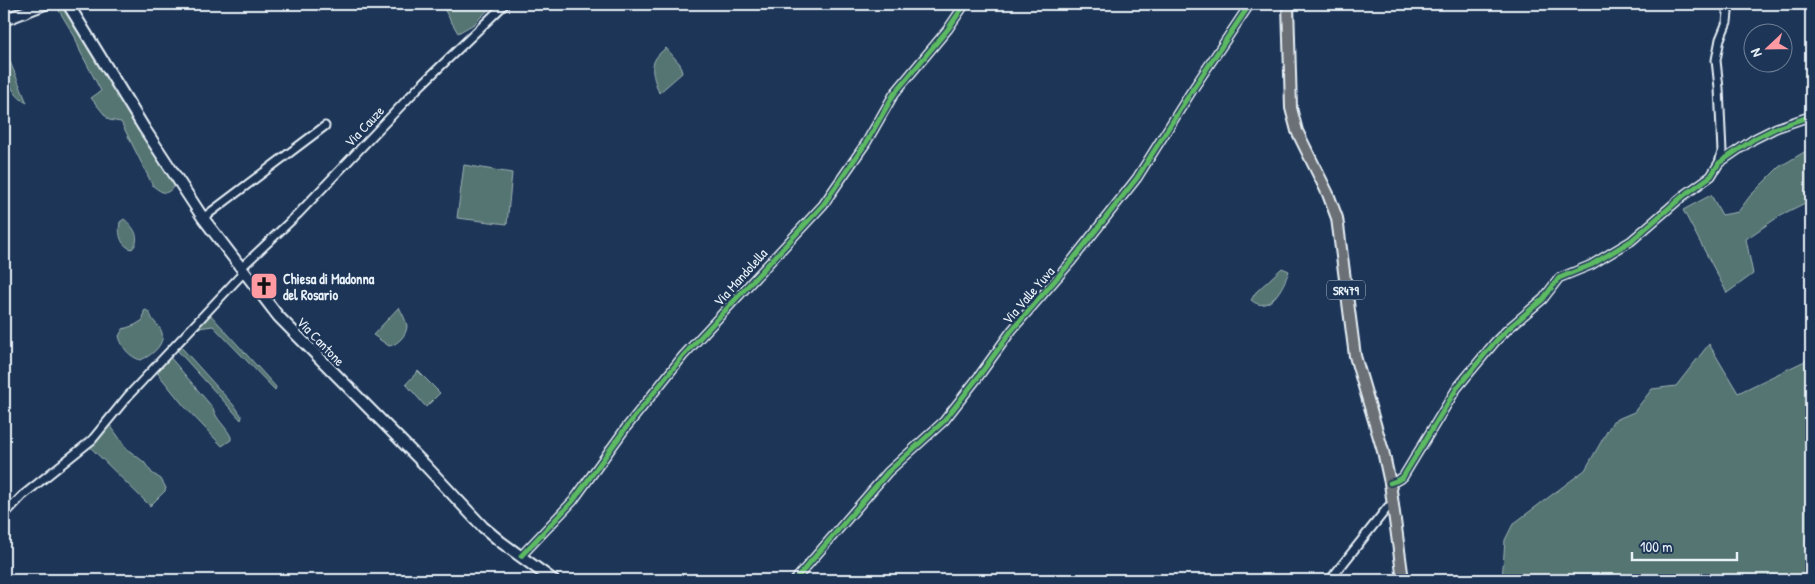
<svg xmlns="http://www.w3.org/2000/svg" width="1815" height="584" font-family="'Patrick Hand',sans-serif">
	<rect width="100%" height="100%" fill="#1d3557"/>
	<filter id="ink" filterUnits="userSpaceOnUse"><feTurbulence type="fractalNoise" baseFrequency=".02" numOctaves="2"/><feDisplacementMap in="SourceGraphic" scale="10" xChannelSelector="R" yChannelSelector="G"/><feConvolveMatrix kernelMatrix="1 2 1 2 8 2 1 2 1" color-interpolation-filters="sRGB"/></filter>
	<g filter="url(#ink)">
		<g fill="#557472" stroke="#9eb2b5">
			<path d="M 55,4 L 63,4 L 176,184 C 166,197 163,193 153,186 L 121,122 L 109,120 L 91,98 L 101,91 L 80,51 L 75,37 Z"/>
			<polygon points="441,4 486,4 489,9 474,24 458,33"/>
			<path d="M 4,47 L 27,103 C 14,97 7,81 4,67 C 2,62 4,54 4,47 Z"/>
			<path d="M 666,48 L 680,64 L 682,73 L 659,93 C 652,73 647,62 666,48 Z"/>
			<polygon points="1811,148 1811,202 1809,201 1781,215 1746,239 1753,274 1727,293 1683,210 1711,195 1722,215 1738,212 1750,196 1779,167"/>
			<polygon points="464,165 512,173 507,224 457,218"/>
			<path d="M 124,219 C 134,227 142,239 132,249 C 120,246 118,233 120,222 Z"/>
			<path d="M 1282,268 L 1289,271 C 1284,286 1269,316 1251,300 L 1256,292 Z"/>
			<path d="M 399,307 C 402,313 406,320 407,326 C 407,335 397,345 389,346 L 373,335 Z"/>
			<path d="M 146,310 C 151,313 150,315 153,320 C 156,324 161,328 162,333 C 165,345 150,357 140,360 C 129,356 122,348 119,336 L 123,329 L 135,325 L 143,320 L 144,311 Z"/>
			<polygon points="208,312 276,387 275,390 213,326 198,328 181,347 237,409 242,417 241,420 176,349"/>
			<polygon points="1709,344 1738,393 1811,358 1811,580 1502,580 1505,540 1513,524 1585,470 1613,421 1634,412 1652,389 1676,386"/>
			<path d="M 169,356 L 213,408 C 216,420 226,426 231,437 L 231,440 L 222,446 L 184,406 L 155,370 Z"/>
			<polygon points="418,371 440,393 426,407 406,384"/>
			<polygon points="108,422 127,449 144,462 152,473 161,479 166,488 165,491 150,506 88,445"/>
		</g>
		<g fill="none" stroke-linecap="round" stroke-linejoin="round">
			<defs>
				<g id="minor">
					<polyline points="1719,163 1722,152 1719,88 1716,60 1720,39 1727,22 1728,13 1724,4"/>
					<polyline points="203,218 325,126"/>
					<polyline points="242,267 298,214 417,89 505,4"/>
					<polyline points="1390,483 1396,481 1403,477 1457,388 1495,342 1509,328 1543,299 1559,278 1591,265 1631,241 1683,196 1711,176 1719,163 1754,139 1776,128 1811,116"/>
					<polyline points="4,515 22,496 92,440 128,396 245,271"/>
					<polyline points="521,556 573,501 625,429 683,356 823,205 866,143 894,94 948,29 965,4"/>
					<polyline points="795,580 888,472 944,421 979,376 1012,330 1070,263 1137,178 1191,92 1250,4"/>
					<polyline points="1330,580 1388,507 1393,504"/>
				</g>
				<g id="secondary">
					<polyline points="68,4 144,128 203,218 278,316 425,465 483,527 501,542 553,580"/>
					<polyline points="4,20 45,4"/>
				</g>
				<polyline id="primary" points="1288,4 1291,108 1297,131 1328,194 1337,218 1355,356 1383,451 1390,483 1403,580"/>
			</defs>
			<use href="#minor" stroke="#e8f1f8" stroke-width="11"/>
			<use href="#secondary" stroke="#e8f1f8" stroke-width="14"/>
			<use href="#primary" stroke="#e8f1f8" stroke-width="14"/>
			<use href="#minor" stroke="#1d3557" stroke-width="7"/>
			<use href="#secondary" stroke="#1d3557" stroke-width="10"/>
			<use href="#primary" stroke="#6a7074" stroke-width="10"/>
			<defs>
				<g id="cycleway">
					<polyline points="1390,483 1396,481 1403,477 1457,388 1495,342 1509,328 1543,299 1559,278 1591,265 1631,241 1683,196 1711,176 1719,163 1754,139 1776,128 1811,116"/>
					<polyline points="521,556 573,501 625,429 683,356 823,205 866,143 894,94 948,29 965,4"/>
					<polyline points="795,580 888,472 944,421 979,376 1012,330 1070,263 1137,178 1191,92 1250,4"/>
				</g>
			</defs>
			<use href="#cycleway" stroke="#1d3557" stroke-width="8"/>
			<use href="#cycleway" stroke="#5cba63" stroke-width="5"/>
		</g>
	</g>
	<defs>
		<symbol id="church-square" viewBox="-11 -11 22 22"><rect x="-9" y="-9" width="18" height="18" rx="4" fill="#ff9aa2" stroke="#1d3557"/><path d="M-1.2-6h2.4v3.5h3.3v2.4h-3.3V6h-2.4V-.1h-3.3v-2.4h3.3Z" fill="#111"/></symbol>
	</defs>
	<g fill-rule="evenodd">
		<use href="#church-square" x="248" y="270" width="32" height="32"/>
	</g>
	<g text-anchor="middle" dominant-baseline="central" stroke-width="5" stroke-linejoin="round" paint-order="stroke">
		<rect fill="#1d3557" stroke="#abb9c8" stroke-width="1" x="1327" y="280.5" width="38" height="19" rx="4"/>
		<g font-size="12" font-weight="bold" fill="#e8f1f8">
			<text x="1346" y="290">SR479</text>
		</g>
		<g font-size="14" fill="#e8f1f8" stroke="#1d3557">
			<text transform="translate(364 126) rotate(-47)">Via Cauze</text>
			<text transform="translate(740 277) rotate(-48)">Via Mandolella</text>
			<text transform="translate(1028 295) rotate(-49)">Via Valle Yuva</text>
			<text transform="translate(321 341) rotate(46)">Via Cantone</text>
		</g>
		<g font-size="14" font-weight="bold" fill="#e8f1f8" stroke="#1d3557" text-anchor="start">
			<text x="283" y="278">Chiesa di Madonna<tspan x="283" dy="16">del Rosario</tspan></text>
		</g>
	</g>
	<rect width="1815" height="584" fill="none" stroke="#1d3557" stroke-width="20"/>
	<rect x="10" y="10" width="1795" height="564" fill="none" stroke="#e8f1f8" stroke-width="2" filter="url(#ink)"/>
	<g transform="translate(1768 48) rotate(248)"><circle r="24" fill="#1d3557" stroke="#6e8097"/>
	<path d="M0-4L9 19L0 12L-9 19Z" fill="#ff9aa2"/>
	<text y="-8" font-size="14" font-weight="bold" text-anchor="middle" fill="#e8f1f8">N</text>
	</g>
	<path d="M1632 552v8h105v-8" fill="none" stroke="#e8f1f8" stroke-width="2.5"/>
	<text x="1640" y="552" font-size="15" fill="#e8f1f8" stroke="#1d3557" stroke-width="4" paint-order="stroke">100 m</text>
</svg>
